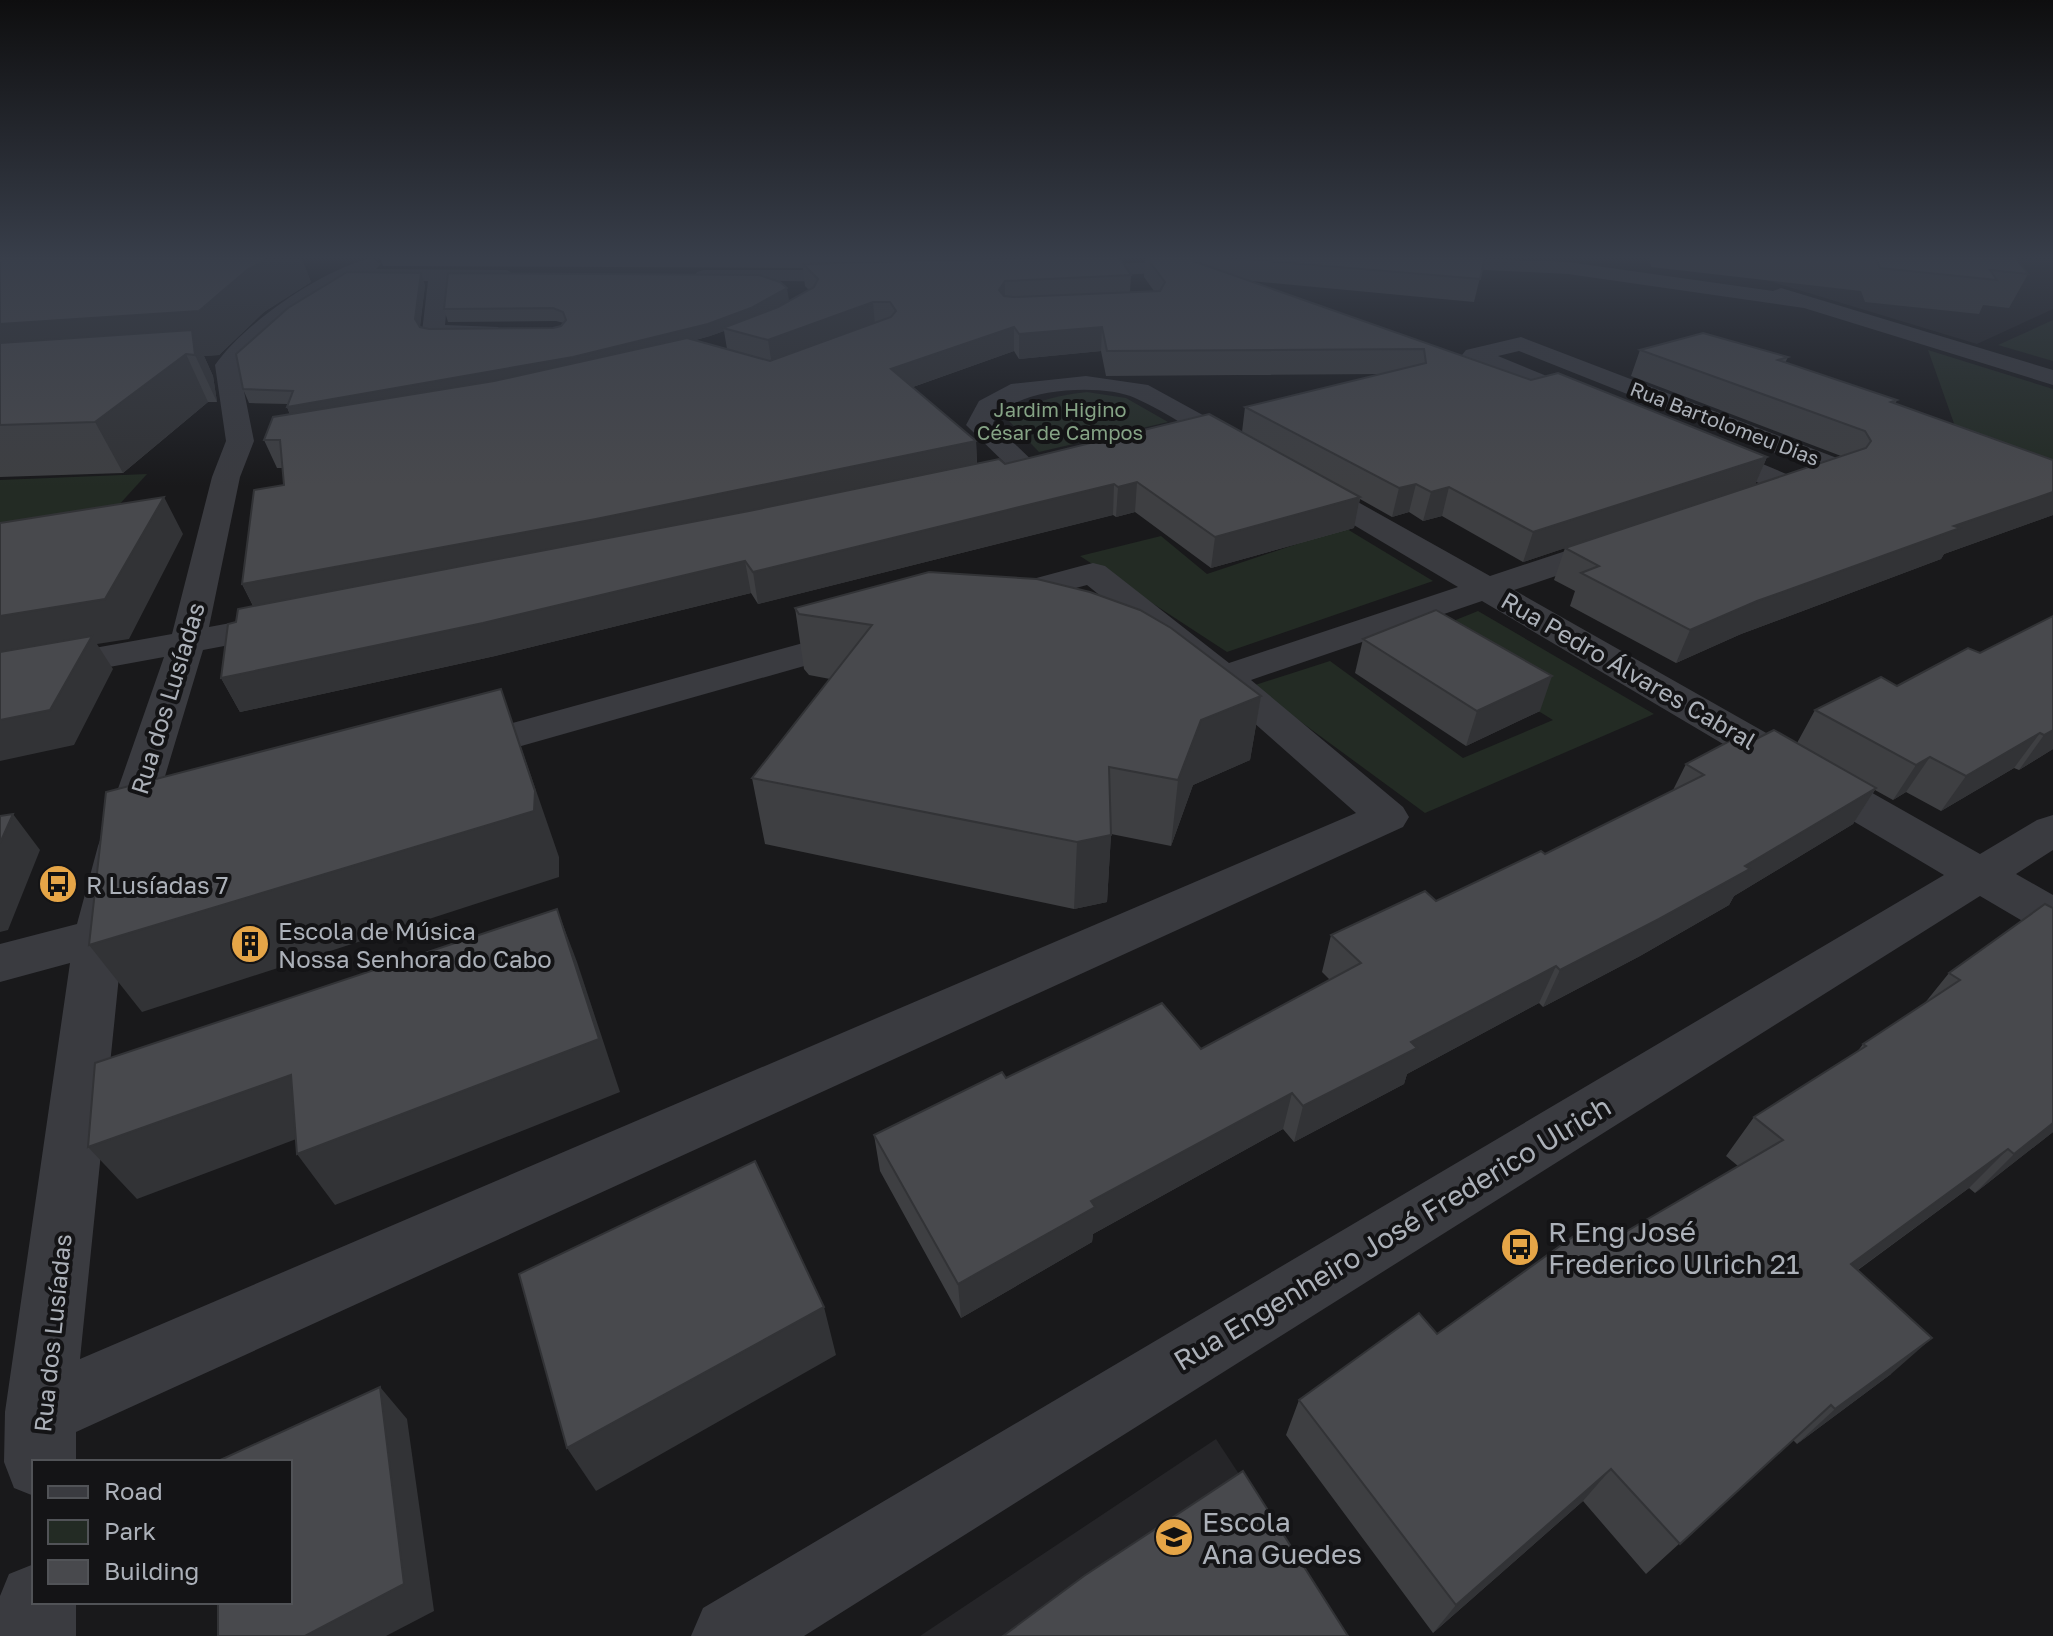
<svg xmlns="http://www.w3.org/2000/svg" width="2053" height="1636" font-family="'Golos Text',sans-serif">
	<rect width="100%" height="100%" fill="#19191b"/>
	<g fill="#252528">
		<polygon points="1690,257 2053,257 2053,309 1977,344"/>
		<polygon points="1216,1439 1345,1636 920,1636"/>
	</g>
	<g fill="#232b24">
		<polygon points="2053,320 2053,361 1998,345"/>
		<polygon points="1928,350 2053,389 2053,472 1962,446"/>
		<path d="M 1087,392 L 1126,398 L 1168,422 L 1039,452 L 1006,418 C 1031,401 1056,396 1087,392 Z"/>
		<polygon points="147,474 107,518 0,525 0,480"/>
		<polygon points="1299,500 1433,581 1227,652 1080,556 1161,536 1207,574 1300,543"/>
		<polygon points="1478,611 1654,714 1425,813 1252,686 1330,661 1463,758 1553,720 1416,636"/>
	</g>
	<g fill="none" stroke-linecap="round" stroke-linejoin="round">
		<g fill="#3a3b40" fill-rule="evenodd">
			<polygon points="1417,257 1568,262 1773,291 1781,288 2053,370 2053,385 1804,308 1568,274 1424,267 1414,261"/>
			<path d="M 371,258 L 381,264 L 376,269 L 507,270 L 517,276 L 507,282 L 449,282 L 445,325 L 498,327 L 501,332 L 498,337 L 425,337 L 422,332 L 428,281 C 407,281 373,277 353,280 C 316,287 265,340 239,366 L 254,441 L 240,477 L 209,627 L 285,613 L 298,616 L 303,624 L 298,632 L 203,650 L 144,846 L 123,937 L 80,1359 L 1356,813 L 1211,685 L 1087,585 L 997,609 L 985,606 L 980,599 L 985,592 L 1081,566 L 1093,563 L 1105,566 L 1229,663 L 1458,587 L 1295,490 L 1290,484 L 1295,478 L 1305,475 L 1315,478 L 1490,576 L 1605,538 L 1616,535 L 1627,538 L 1632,545 L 1627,552 L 1514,590 L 1980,854 L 2037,820 L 2053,815 L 2053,850 L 2016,874 L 2053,895 L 2053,934 L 2036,929 L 1980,896 L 804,1636 L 691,1636 L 703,1608 L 1944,875 L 1482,601 L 1251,680 L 1403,807 L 1409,817 L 1403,827 L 76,1432 L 76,1462 L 34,1462 L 34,1496 L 14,1488 L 4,1462 L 5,1412 L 70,963 L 0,982 L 0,944 L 77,924 L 98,846 L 164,657 L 0,687 L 0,665 L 172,634 L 212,477 L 226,441 L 215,365 C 244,323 322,270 371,258 Z"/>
			<polygon points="1203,260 1213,266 1210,270 1068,278 1058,272 1068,266"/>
			<polygon points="704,270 863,270 873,276 863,282 697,280 694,276 697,272"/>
			<path d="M 1521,337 L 1850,463 L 1854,469 L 1850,475 C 1829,482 1802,498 1780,492 L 1695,456 L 1691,450 L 1695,444 L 1705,442 L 1715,444 L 1791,476 L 1813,468 L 1519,351 L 1498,356 L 1598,397 L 1602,402 L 1598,407 L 1580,407 L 1466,360 L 1462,355 L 1466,350 Z"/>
			<path d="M 1086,376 L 1148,385 L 1252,442 L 1256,448 L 1252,454 L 1242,456 L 1232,454 C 1200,436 1169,413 1135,398 C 1102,383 1010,387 993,423 L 1042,470 L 1038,476 L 1028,479 L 1018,476 L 966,425 L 979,401 L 1011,384 Z"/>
			<polygon points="858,628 871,631 876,639 871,647 458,764 443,760 437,751 443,742"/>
			<polygon points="34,1564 34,1602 76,1602 76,1636 0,1636 0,1596 9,1574"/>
		</g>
	</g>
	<g fill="#3e3f42" fill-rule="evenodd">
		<polygon points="0,257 301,257 311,282 264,312 219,355 204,356 213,376 217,402 208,402 123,473 0,477"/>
		<path d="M 380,257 L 1485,257 L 1474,302 L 1251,281 L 1531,380 L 1767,457 L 1755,485 L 1841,456 L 1631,376 L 1640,350 L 1788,357 L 1785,363 L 1897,400 L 1895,404 L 2053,460 L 2053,515 L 1944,554 L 1941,559 L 1741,634 L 1676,663 L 1570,606 L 1575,591 L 1554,580 L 1565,548 L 1523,562 L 1442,516 L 1423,521 L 1409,512 L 1392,517 L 1360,499 L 1354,528 L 1211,568 L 1135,512 L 1116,517 L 1113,515 L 758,604 L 751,593 L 495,656 L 240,712 L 221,678 L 236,622 L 253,606 L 242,584 L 284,485 L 283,468 L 277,468 L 264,440 L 290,415 L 287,407 L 288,404 L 249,403 L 243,389 L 425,285 L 420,327 L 429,329 L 553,328 L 561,326 L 564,323 L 556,321 L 448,322 L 444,309 L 789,300 L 773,309 L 809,290 L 805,286 L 803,268 L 383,266 ZM 1145,258 L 1144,277 L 1154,291 L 1130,292 L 1131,275 L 1121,259 ZM 724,331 L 727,349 L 696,340 L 710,336 ZM 1014,351 L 1019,359 L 1101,351 L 1106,376 L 1381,374 L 1245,407 L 1242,432 L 1005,464 L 977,463 L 976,441 L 913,387 Z"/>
		<polygon points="1649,257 2014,257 2028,274 2009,308 1983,305 1979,314 1865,302 1861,291 1651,267"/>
		<polygon points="795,608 1261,696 1250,760 1193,785 1171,846 1111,834 1107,902 1074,909 765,844 752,778 830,679 809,675 804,669"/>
		<polygon points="2053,616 2053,749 2019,770 2014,768 1941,811 1906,792 1893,800 1875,790 1853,824 1734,896 1729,905 1640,956 1543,1007 1539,1003 1407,1074 1404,1084 1294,1142 1283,1129 1093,1234 1092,1242 961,1318 880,1171 874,1135 1006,1078 1201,1049 1330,980 1322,972 1331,935 1436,901 1545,854 1673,790 1686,764 1750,742 1797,743 1815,710 1897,686 1980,653"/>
		<polygon points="1363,639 1540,711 1466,746 1355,673"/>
		<polygon points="2045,904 2053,1132 1975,1193 1969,1188 1858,1270 1891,1374 1797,1444 1793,1440 1646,1574 1583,1501 1433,1633 1286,1435 1299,1400 1437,1334 1603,1245 1738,1166 1726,1156 1754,1117 1857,1052 1863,1044 1924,1004 1949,973"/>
	</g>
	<g fill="#323336">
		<polygon points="270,257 301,257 311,282 264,312 219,355 204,356 213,376 217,402 195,355 186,354 208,402 123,473 95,422 0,372 0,324 247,270"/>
		<polygon points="421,273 425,285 419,332 415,319"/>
		<polygon points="1005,281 1005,303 999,290"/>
		<polygon points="787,288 789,300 753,320 723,328 724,331 710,336 576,371 293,421 287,407"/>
		<polygon points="873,302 875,325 772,365 768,340"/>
		<polygon points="1014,327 1014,351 893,394 891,369"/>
		<polygon points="1102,327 1101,351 1019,359 1019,334"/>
		<polygon points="976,441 977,468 258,615 242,584"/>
		<polygon points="1767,457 1755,485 1523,562 1533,532"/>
		<polygon points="1137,482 1135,512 1116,517 1118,487"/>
		<polygon points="1114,484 1113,515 758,604 753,572"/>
		<polygon points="1416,484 1409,512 1392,517 1399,488"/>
		<polygon points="1449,487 1442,516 1423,521 1431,492"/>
		<polygon points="2053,492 2053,515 1944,554 1941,559 1741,634 1676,663 1690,630 1757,601 1954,526"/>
		<polygon points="164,497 183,534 129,639 97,644 113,669 74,745 0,761 0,616"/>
		<polygon points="1360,497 1354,528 1211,568 1215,537"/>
		<polygon points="745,561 751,593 495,656 240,712 221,678"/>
		<polygon points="1552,676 1540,711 1466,746 1477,711"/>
		<polygon points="501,689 559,857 559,877 142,1012 89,945"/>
		<polygon points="1261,696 1250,760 1193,785 1171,846 1178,780 1201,720"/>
		<polygon points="2053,730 2053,749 2019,770 2044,735"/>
		<polygon points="2040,733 2014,768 1941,811 1966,776"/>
		<polygon points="1930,757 1906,792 1893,800 1916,765"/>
		<polygon points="1876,788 1853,824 1734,896 1729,905 1640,956 1543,1007 1560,970 1745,866"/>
		<polygon points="13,814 40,850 8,930 0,932 0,843"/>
		<polygon points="1111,835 1107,902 1074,909 1077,842"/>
		<polygon points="557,909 577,962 620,1092 335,1205 297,1154"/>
		<polygon points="1556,966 1539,1003 1407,1074 1404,1084 1294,1142 1303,1106 1411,1042"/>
		<polygon points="291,1075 328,1127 137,1199 88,1147"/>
		<polygon points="1292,1093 1283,1129 1093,1234 1092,1242 961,1318 958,1284 1091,1201"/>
		<polygon points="2053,1123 2053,1132 1975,1193 2014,1154"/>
		<polygon points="2008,1149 1969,1188 1815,1301 1851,1264"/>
		<polygon points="824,1307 836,1355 596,1491 567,1448"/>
		<polygon points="1932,1338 1891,1374 1797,1444 1835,1409"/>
		<polygon points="380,1387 407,1419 434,1611 386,1636 305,1636"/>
		<polygon points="1611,1469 1583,1501 1433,1633 1456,1605"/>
	</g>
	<g fill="#48494d" stroke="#323336" stroke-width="2">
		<polygon points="0,257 270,257 247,270 199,311 0,324"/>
		<polygon points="1069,257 1119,257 1131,275 1005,281 999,290 1004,296 1013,297 1160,291 1165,282 1146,257 1194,257 1193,261 1531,380 1558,373 1767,457 1533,532 1449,487 1431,492 1416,484 1399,488 1245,407 1426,363 1424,349 1107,351 1102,327 1019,334 1014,327 891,369 976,441 596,519 242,584 254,490 284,485 280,440 264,440 273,417 494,381 687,338 770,361 891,317 896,311 890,302 873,302 768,340 723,328 778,307 814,287 818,279 803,264"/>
		<polygon points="1220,257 1485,257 1480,279"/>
		<polygon points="1869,257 2015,257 2028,274 1990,270 1997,280 1880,268 1876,258"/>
		<polygon points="347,272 421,273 415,319 420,327 429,329 553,328 561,326 566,320 563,312 553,308 444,309 448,273 759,275 780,282 787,288 751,308 708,324 573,357 287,407 293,391 243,389 236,354 288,308"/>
		<polygon points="192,330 195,355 186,354 95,422 0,425 0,343"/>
		<polygon points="1703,333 1788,357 1778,360 1897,400 1891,402 2053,460 2053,492 1954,526 1960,528 1757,601 1690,630 1581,573 1599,566 1565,548 1866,448 1871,441 1865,431 1640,350"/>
		<polygon points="1209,414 1360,497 1215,537 1137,482 1118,487 1114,484 753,572 745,561 483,623 221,678 228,624 236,622 238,609 749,511 999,459 1005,464"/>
		<polygon points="164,497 105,599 0,616 0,523"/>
		<polygon points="929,572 1037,579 1090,592 1140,610 1171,628 1261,696 1201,720 1178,780 1109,767 1111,835 1077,842 752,778 872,625 799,614 795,608"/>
		<polygon points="1436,610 1552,676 1477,711 1363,639"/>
		<polygon points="2053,616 2053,730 2044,735 2040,733 1966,776 1930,757 1916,765 1815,710 1881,677 1897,686 1968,648 1980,653"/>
		<polygon points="92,636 50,710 0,720 0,652"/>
		<polygon points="501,689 535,791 534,811 89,945 106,792"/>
		<polygon points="1774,730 1876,788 1745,866 1750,869 1659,919 1560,970 1556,966 1411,1042 1417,1048 1303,1106 1292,1093 1091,1201 1095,1207 958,1284 874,1135 1002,1072 1006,1078 1162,1003 1201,1049 1361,963 1331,935 1425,891 1436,901 1541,851 1545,854 1704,775 1686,764 1739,736 1750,742"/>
		<polygon points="13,814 0,843 0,816"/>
		<polygon points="2045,904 2053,908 2053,1123 2014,1154 2008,1149 1851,1264 1932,1338 1835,1409 1831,1405 1680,1544 1611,1469 1456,1605 1299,1400 1419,1313 1437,1334 1585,1228 1603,1245 1783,1140 1754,1117 1866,1046 1863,1044 1960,980 1949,973"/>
		<polygon points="557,909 599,1039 297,1154 291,1075 88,1147 95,1063"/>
		<polygon points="755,1161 824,1307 567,1448 519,1274"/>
		<polygon points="380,1387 404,1584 305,1636 218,1636 218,1602 290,1602 290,1462 216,1462"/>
		<polygon points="1243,1471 1348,1636 1003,1636 1084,1576"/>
	</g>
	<linearGradient id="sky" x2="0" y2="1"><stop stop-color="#0e0e0f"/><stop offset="0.53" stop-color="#383e4a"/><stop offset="1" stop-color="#383e4a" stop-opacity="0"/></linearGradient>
	<rect width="2053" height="486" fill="url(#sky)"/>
	<defs>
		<symbol id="bus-disc" viewBox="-11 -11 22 22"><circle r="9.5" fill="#e5a547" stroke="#141416"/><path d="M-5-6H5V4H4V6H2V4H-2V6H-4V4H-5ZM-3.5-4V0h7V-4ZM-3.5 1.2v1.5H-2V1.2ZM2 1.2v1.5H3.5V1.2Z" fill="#111"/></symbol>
		<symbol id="building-disc" viewBox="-11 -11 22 22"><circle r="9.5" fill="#e5a547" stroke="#141416"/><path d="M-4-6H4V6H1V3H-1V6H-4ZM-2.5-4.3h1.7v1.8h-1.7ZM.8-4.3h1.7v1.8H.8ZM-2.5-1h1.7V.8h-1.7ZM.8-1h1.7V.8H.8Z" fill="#111"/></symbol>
		<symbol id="school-disc" viewBox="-11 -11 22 22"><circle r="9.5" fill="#e5a547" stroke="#141416"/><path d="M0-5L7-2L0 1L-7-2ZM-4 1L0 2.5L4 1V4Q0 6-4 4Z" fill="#111"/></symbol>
	</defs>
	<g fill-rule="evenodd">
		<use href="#bus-disc" x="36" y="862" width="44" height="44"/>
		<use href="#building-disc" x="228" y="922" width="44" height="44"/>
		<use href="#bus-disc" x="1498" y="1225" width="44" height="44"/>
		<use href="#school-disc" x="1152" y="1515" width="44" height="44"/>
	</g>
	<g text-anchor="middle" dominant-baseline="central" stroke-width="8" stroke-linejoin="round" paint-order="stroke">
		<g font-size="20" fill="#85a385" stroke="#141416">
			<text x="1060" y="409">Jardim Higino<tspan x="1060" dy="23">César de Campos</tspan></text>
		</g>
		<g font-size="20" fill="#acb1b9" stroke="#141416">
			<text transform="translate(1725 423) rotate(21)">Rua Bartolomeu Dias</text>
		</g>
		<g font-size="24" fill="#acb1b9" stroke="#141416">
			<text transform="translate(1629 670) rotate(30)">Rua Pedro Álvares Cabral</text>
			<text transform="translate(167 698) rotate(-73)">Rua dos Lusíadas</text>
			<text transform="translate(52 1333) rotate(-84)">Rua dos Lusíadas</text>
		</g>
		<g font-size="24" fill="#acb1b9" stroke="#141416" text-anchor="start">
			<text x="86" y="884">R Lusíadas 7</text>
			<text x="278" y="930">Escola de Música<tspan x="278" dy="28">Nossa Senhora do Cabo</tspan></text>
		</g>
		<g font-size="28" fill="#acb1b9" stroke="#141416" text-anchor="start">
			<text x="1548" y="1231">R Eng José<tspan x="1548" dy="32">Frederico Ulrich 21</tspan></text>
			<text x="1202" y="1521">Escola<tspan x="1202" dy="32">Ana Guedes</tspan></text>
		</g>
		<g font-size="28" fill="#acb1b9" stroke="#141416">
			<text transform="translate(1392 1233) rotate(-31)">Rua Engenheiro José Frederico Ulrich</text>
		</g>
	</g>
	<rect x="32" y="1460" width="260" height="144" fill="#141416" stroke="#515357" stroke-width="2"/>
	<rect x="48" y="1486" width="40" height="12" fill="#3a3b40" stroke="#515357" stroke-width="2"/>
	<text x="104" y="1500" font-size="24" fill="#acb1b9">Road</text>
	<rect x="48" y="1520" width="40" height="24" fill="#232b24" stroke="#515357" stroke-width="2"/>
	<text x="104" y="1540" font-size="24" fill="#acb1b9">Park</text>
	<rect x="48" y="1560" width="40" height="24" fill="#48494d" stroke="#515357" stroke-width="2"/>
	<text x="104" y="1580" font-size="24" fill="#acb1b9">Building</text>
</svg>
